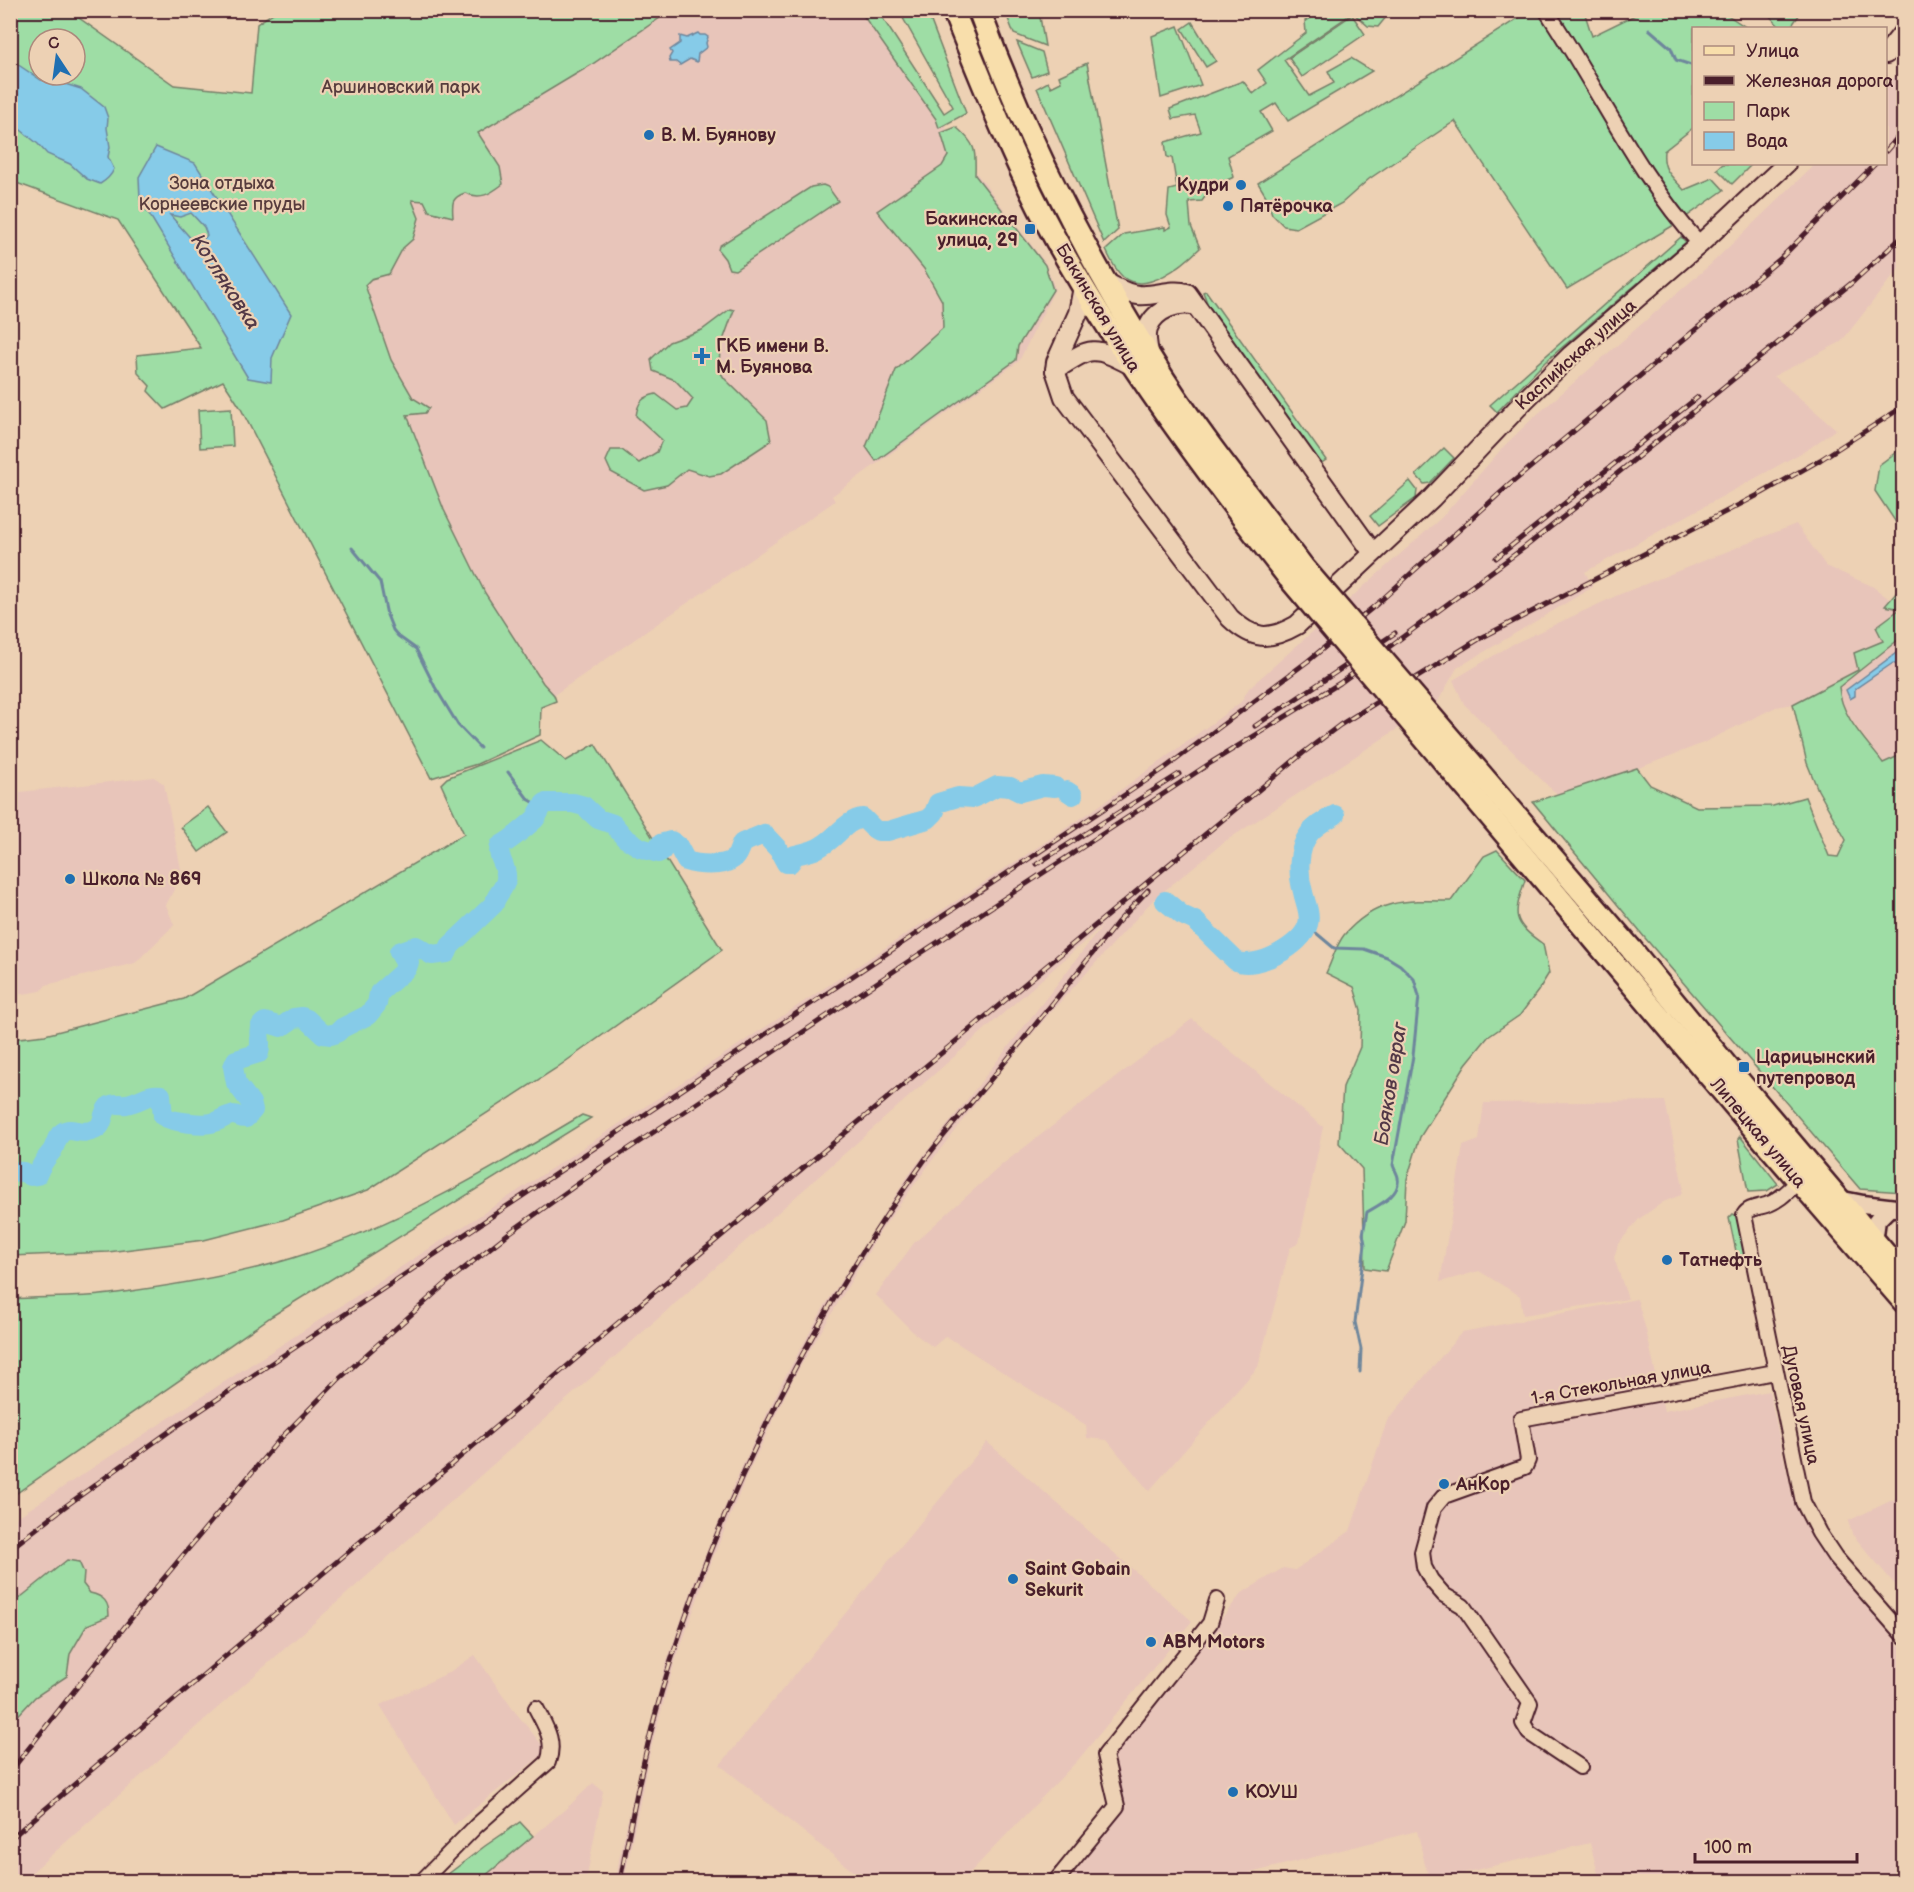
<svg xmlns="http://www.w3.org/2000/svg" width="1914" height="1892" font-family="'Balsamiq Sans',sans-serif">
	<rect width="100%" height="100%" fill="#edd1b4"/>
	<filter id="ink" filterUnits="userSpaceOnUse"><feTurbulence type="fractalNoise" baseFrequency=".0167" numOctaves="2"/><feDisplacementMap in="SourceGraphic" scale="12" xChannelSelector="R" yChannelSelector="G"/><feConvolveMatrix kernelMatrix="1 2 1 2 8 2 1 2 1" color-interpolation-filters="sRGB"/></filter>
	<g filter="url(#ink)">
		<g fill="#e8c5ba">
			<polygon points="662,11 875,11 940,114 946,126 948,136 1046,264 1055,289 1019,361 832,496 835,501 554,695 544,683 485,593 444,510 339,242 436,157"/>
			<polygon points="1903,66 1903,263 1841,342 1774,376 1836,429 1810,448 1585,572 1593,587 1457,668 1437,703 1224,842 1153,900 1050,1013 996,1077 939,1151 882,1229 794,1377 747,1475 706,1575 673,1668 650,1752 624,1881 616,1881 619,1860 644,1750 665,1667 697,1575 739,1473 782,1382 824,1307 910,1173 1103,925 22,1881 11,1882 11,1521 519,1190 1092,811 1241,702 1249,688 1441,518 1505,445 1533,418 1711,264 1815,164 1886,164 1886,87"/>
			<polygon points="1796,524 1826,566 1872,586 1901,608 1883,641 1854,653 1858,670 1793,704 1776,707 1701,744 1626,773 1559,795 1549,787 1464,704 1453,680 1513,644 1618,595"/>
			<polygon points="1903,636 1903,754 1883,763 1845,711 1840,698 1839,687"/>
			<polygon points="154,777 164,784 182,874 166,905 174,925 135,963 46,985 41,991 11,996 11,793"/>
			<polygon points="1192,1019 1323,1127 1299,1243 1290,1248 1258,1367 1149,1491 1107,1440 1087,1438 1086,1425 946,1336 933,1347 915,1334 876,1295 914,1243 1004,1163"/>
			<polygon points="1665,1101 1683,1186 1681,1195 1663,1202 1639,1219 1618,1244 1614,1258 1628,1299 1523,1315 1520,1296 1479,1271 1440,1282 1463,1146 1479,1140 1484,1103"/>
			<polygon points="1637,1299 1646,1330 1664,1411 1769,1391 1792,1494 1812,1539 1903,1650 1903,1881 1600,1881 1590,1843 1429,1881 1417,1831 1250,1873 1250,1881 1068,1882 1124,1808 1114,1752 1242,1593 1283,1568 1295,1570 1350,1531 1387,1421 1462,1332"/>
			<polygon points="987,1442 1192,1621 1078,1760 962,1881 865,1881 720,1765"/>
			<polygon points="1903,1495 1903,1594 1852,1534 1848,1521"/>
			<polygon points="475,1655 512,1708 547,1751 454,1825 380,1705 448,1673"/>
			<polygon points="593,1783 603,1791 586,1881 479,1882 569,1806"/>
		</g>
		<g fill="#9edda5" stroke="#747e68" stroke-width="1.5" fill-rule="evenodd">
			<path d="M 1322,10 L 1391,11 L 1378,27 L 1368,26 L 1353,13 L 1284,60 L 1309,96 L 1334,83 L 1328,71 L 1351,58 L 1372,71 L 1288,121 L 1276,103 L 1261,112 L 1272,131 L 1228,156 L 1234,177 L 1213,186 L 1202,201 L 1189,202 L 1191,226 L 1200,248 C 1184,264 1146,296 1123,277 C 1115,270 1110,259 1106,250 L 1124,234 L 1165,227 L 1165,230 L 1171,227 L 1167,215 L 1169,190 L 1177,188 L 1172,158 L 1167,157 L 1165,142 L 1201,132 L 1195,115 L 1173,119 L 1170,109 L 1243,81 L 1253,94 L 1267,83 L 1258,70 L 1306,33 L 1305,21 Z"/>
			<path d="M 10,11 L 69,11 L 174,85 L 251,93 L 257,24 L 276,11 L 670,11 L 591,65 L 478,133 L 500,167 L 503,184 C 490,194 481,200 465,193 C 451,198 452,203 453,217 L 429,211 L 424,201 L 412,200 L 419,218 L 413,239 L 403,248 L 389,274 L 371,279 L 365,285 L 391,360 L 413,398 L 429,408 L 425,413 L 407,415 L 444,510 L 485,593 L 543,683 L 554,695 L 556,701 L 541,707 L 540,735 L 477,764 L 431,778 L 240,407 L 223,381 L 165,409 L 148,391 L 150,386 L 138,373 L 137,355 L 201,348 L 118,220 L 11,181 ZM 39,39 L 75,39 L 75,75 L 39,75 Z"/>
			<polygon points="860,11 878,11 944,113 953,107 899,11 927,11 966,113 965,114 939,128 936,119"/>
			<polygon points="961,11 966,11 1018,136 1088,275 1084,278 1046,204"/>
			<polygon points="1005,11 1039,11 1045,46 1014,34"/>
			<path d="M 1528,11 L 1584,11 L 1592,36 L 1643,11 L 1673,11 L 1678,18 L 1726,14 L 1747,28 L 1694,28 L 1693,128 L 1664,151 C 1662,171 1672,176 1684,190 L 1713,178 L 1724,190 L 1679,222 L 1567,289 L 1455,121 L 1369,179 L 1342,203 L 1296,228 L 1284,226 L 1272,214 L 1266,196 L 1258,183 L 1525,14 Z"/>
			<polygon points="1765,11 1802,11 1790,28 1776,28 1779,26"/>
			<polygon points="1352,15 1365,34 1302,77 1289,58"/>
			<polygon points="1192,22 1216,61 1206,67 1182,29"/>
			<polygon points="1178,26 1201,85 1161,98 1152,36"/>
			<polygon points="1017,42 1042,52 1047,71 1032,77"/>
			<polygon points="1087,63 1118,230 1104,243 1037,88 1048,82 1051,87 1061,82 1059,76"/>
			<path d="M 956,127 C 976,144 976,150 975,175 L 1045,265 L 1053,290 L 1018,346 L 1016,360 L 876,461 L 866,447 L 896,370 L 943,328 L 942,301 L 924,269 L 877,211 L 942,166 L 948,156 L 941,133 Z"/>
			<polygon points="1723,164 1752,164 1732,184 1717,169"/>
			<polygon points="823,185 828,187 838,201 735,270 729,269 725,259 718,250 719,246 811,187"/>
			<polygon points="1681,237 1686,242 1545,362 1497,412 1490,405"/>
			<polygon points="1206,291 1326,460 1320,464 1211,313 1203,292"/>
			<path d="M 730,309 L 734,310 L 721,346 L 718,368 L 724,378 L 767,420 L 771,441 L 721,474 L 709,476 L 687,469 L 667,485 L 644,490 L 611,472 L 606,461 L 611,450 L 622,450 L 639,463 L 657,452 L 662,440 L 636,416 C 638,402 642,397 656,394 L 677,410 L 687,408 L 693,399 L 675,380 L 653,371 L 651,359 L 669,342 L 702,330 Z"/>
			<polygon points="231,408 233,446 200,448 198,410"/>
			<polygon points="1903,447 1903,533 1875,491 1879,465"/>
			<polygon points="1444,448 1454,458 1430,483 1424,484 1416,475"/>
			<polygon points="1410,481 1417,490 1416,498 1378,526 1370,516"/>
			<path d="M 1903,585 L 1903,636 L 1839,687 C 1841,717 1866,740 1883,763 L 1903,754 L 1903,1192 L 1860,1189 L 1645,938 L 1533,802 L 1637,768 L 1650,785 L 1697,807 L 1773,806 L 1805,797 L 1829,856 L 1838,857 L 1846,840 L 1818,790 L 1807,763 L 1793,704 L 1858,670 L 1854,653 L 1883,641 L 1876,627 L 1900,609 L 1885,606 Z"/>
			<polygon points="541,740 566,761 595,744 722,950 555,1069 368,1190 283,1220 204,1240 108,1252 11,1256 11,1039 45,1035 184,999 464,834 441,784 447,778"/>
			<polygon points="208,807 227,832 199,852 181,827"/>
			<path d="M 1497,850 L 1525,880 C 1514,915 1510,921 1543,944 L 1549,973 L 1538,991 L 1520,1015 L 1488,1037 L 1466,1064 L 1420,1137 L 1407,1179 L 1405,1221 L 1386,1271 L 1365,1268 L 1362,1169 L 1339,1143 L 1343,1087 L 1360,1047 L 1361,1010 L 1354,987 L 1326,973 C 1332,961 1336,945 1344,935 C 1376,898 1407,900 1451,901 L 1484,856 Z"/>
			<path d="M 582,1115 L 591,1118 L 272,1316 L 11,1497 L 11,1299 C 44,1297 78,1298 110,1294 C 171,1286 234,1276 293,1258 C 396,1226 490,1170 582,1115 Z"/>
			<polygon points="1740,1136 1778,1184 1767,1191 1748,1192 1738,1139"/>
			<polygon points="1733,1214 1739,1217 1746,1257 1745,1260 1742,1260 1737,1256 1729,1218"/>
			<path d="M 67,1560 L 79,1562 L 84,1573 L 83,1584 L 90,1593 C 104,1596 109,1602 109,1616 L 87,1625 L 70,1654 L 67,1676 L 35,1697 L 11,1723 L 11,1605 Z"/>
			<polygon points="520,1822 533,1836 479,1881 439,1881 485,1846"/>
		</g>
		<g fill="#86cbe8" stroke="#6e869c" stroke-width="1.5" fill-rule="evenodd">
			<polygon points="698,33 700,35 705,35 708,37 706,43 707,47 698,54 697,62 690,59 680,65 676,62 670,62 669,58 672,53 670,50 680,43 680,36 687,38"/>
			<path d="M 11,60 L 41,80 L 59,82 L 81,89 L 104,107 L 108,118 L 107,128 L 110,147 L 108,157 L 114,169 C 111,176 107,180 100,184 L 87,179 L 70,164 L 47,154 L 38,144 L 11,122 Z"/>
			<path d="M 156,147 L 195,163 L 291,314 L 272,358 L 271,382 L 248,378 L 140,199 L 139,177 ZM 191,213 L 204,227 L 207,235 L 201,242 L 194,242 L 170,215 L 180,217 Z"/>
			<polygon points="1903,648 1903,668 1893,663 1855,689 1855,696 1850,699 1846,690"/>
		</g>
		<g fill="none" stroke-linecap="round" stroke-linejoin="round">
			<g stroke="#6e869c" stroke-width="3">
				<polyline points="1649,29 1671,48 1676,60 1694,66"/>
				<polyline points="352,548 380,582 387,615 393,630 398,636 416,649 435,687 458,725 480,748"/>
				<polyline points="508,772 528,799 537,804 540,808"/>
				<path d="M 1306,928 L 1315,932 L 1334,948 L 1364,949 L 1387,957 L 1400,965 L 1414,979 L 1419,996 L 1413,1056 L 1393,1165 C 1394,1169 1398,1174 1398,1178 C 1401,1195 1379,1205 1367,1212 L 1363,1234 L 1365,1244 L 1355,1322 L 1361,1349 L 1360,1372"/>
			</g>
			<g stroke="#86cbe8" stroke-width="20">
				<polyline points="1067,791 1073,795"/>
				<path d="M 1165,901 L 1182,915 L 1195,921 L 1236,961 C 1256,970 1303,946 1308,924 C 1311,914 1305,902 1303,892 C 1298,875 1297,850 1309,834 C 1315,826 1326,820 1335,815"/>
				<path d="M 10,1171 L 23,1172 L 31,1176 L 37,1175 C 41,1165 45,1159 52,1151 C 56,1145 56,1136 63,1132 C 72,1126 80,1136 94,1130 C 105,1126 101,1115 108,1107 C 114,1102 119,1105 126,1104 C 141,1102 146,1093 161,1095 L 163,1116 C 172,1122 205,1126 215,1122 C 221,1120 227,1115 233,1115 C 238,1115 241,1119 246,1118 L 253,1110 L 251,1103 L 236,1083 L 233,1067 L 236,1060 L 259,1053 C 263,1041 254,1029 265,1022 L 281,1027 L 294,1018 L 302,1017 L 307,1019 L 323,1034 L 331,1035 L 338,1032 L 342,1028 L 368,1015 L 377,1004 L 379,993 L 407,968 L 409,962 L 403,959 L 399,952 L 416,946 L 432,955 L 447,953 L 450,946 L 494,904 C 496,894 505,889 506,879 C 508,866 496,858 500,846 C 512,839 524,829 535,819 C 539,814 540,808 545,803 L 573,803 L 584,806 L 598,819 L 613,824 L 625,838 L 641,848 L 658,853 L 662,851 L 660,844 L 671,841 L 678,846 L 686,861 C 697,865 723,867 733,859 C 738,856 739,848 742,843 L 764,834 L 779,850 L 786,863 L 790,863 L 795,855 C 805,853 815,851 823,845 C 837,837 846,820 863,818 L 873,828 L 878,831 L 888,831 L 928,819 L 934,813 L 938,803 L 958,797 L 974,798 L 997,786 L 1010,787 L 1020,792 L 1043,786 L 1055,787"/>
			</g>
			<defs>
				<g id="minor">
					<path d="M 1546,10 C 1598,88 1637,175 1700,244"/>
					<path d="M 1799,1181 C 1789,1190 1779,1201 1766,1205 C 1757,1208 1749,1207 1744,1215 L 1803,1502 L 1819,1533 L 1835,1557 L 1904,1636"/>
					<polyline points="1580,1767 1529,1733 1523,1723 1530,1703 1463,1606 1444,1595 1431,1580 1424,1567 1422,1552 1434,1508 1444,1496 1525,1467 1528,1460 1521,1419 1775,1372"/>
					<path d="M 421,1882 L 476,1826 L 548,1762 C 556,1741 545,1726 536,1708"/>
					<polyline points="1055,1882 1117,1806 1105,1755 1210,1623 1217,1600"/>
				</g>
				<g id="tertiary">
					<polyline points="1838,1199 1863,1204 1904,1209"/>
					<polyline points="1874,1242 1877,1220 1889,1208"/>
				</g>
				<g id="secondary">
					<polyline points="1886,54 1904,31"/>
					<path d="M 1105,282 C 1116,287 1126,294 1138,295 C 1154,297 1171,288 1187,293 L 1373,553"/>
					<path d="M 1083,287 L 1078,313 L 1056,362 L 1055,370 L 1064,397 L 1230,618 C 1253,640 1269,641 1297,625 L 1432,498 L 1526,399 L 1571,355 L 1700,244 L 1786,164"/>
					<path d="M 1150,357 C 1148,348 1145,337 1148,328 C 1155,309 1179,301 1196,306"/>
					<path d="M 1055,370 C 1091,347 1092,345 1131,365"/>
				</g>
				<g id="primary">
					<path d="M 953,10 C 985,89 1016,168 1057,242 C 1124,362 1205,470 1289,578"/>
					<path d="M 979,10 C 1023,131 1082,248 1150,357 C 1195,431 1251,498 1303,567"/>
					<polyline points="1631,949 1734,1075 1904,1276"/>
					<polyline points="1614,963 1767,1144 1904,1302"/>
				</g>
			</defs>
			<use href="#minor" stroke="#4a1f2b" stroke-width="18"/>
			<use href="#tertiary" stroke="#4a1f2b" stroke-width="21"/>
			<use href="#secondary" stroke="#4a1f2b" stroke-width="22"/>
			<use href="#primary" stroke="#4a1f2b" stroke-width="26"/>
			<use href="#minor" stroke="#edd1b4" stroke-width="14"/>
			<use href="#tertiary" stroke="#edd1b4" stroke-width="16"/>
			<use href="#secondary" stroke="#edd1b4" stroke-width="18"/>
			<use href="#primary" stroke="#f8deab" stroke-width="21"/>
			<defs>
				<g id="rail">
					<polyline points="1886,151 1904,130"/>
					<polyline points="1496,558 1698,397"/>
					<polyline points="1255,726 1395,633"/>
					<polyline points="1037,864 1179,774"/>
					<polyline points="10,1549 63,1508 174,1428 1165,768 1308,661 1377,604 1508,486 1780,259 1875,164"/>
					<polyline points="10,1772 149,1596 279,1440 338,1380 452,1278 509,1233 600,1168 909,961 1212,762 1340,683 1525,547 1581,503 1854,281 1904,235"/>
					<polyline points="10,1839 691,1261 1303,753 1340,725 1479,639 1762,493 1820,460 1904,406"/>
					<path d="M 620,1882 C 633,1809 647,1737 669,1667 C 725,1488 816,1310 926,1158 C 948,1129 973,1101 996,1073 C 1037,1023 1077,973 1117,923 L 1148,890"/>
				</g>
			</defs>
			<use href="#rail" stroke="#4a1f2b" stroke-width="5"/>
			<use href="#rail" stroke="#edd1b4" stroke-width="3" stroke-dasharray="9" stroke-linecap="butt"/>
			<defs>
				<g id="primary-bridge">
					<polyline points="1303,567 1631,949"/>
					<polyline points="1289,578 1614,963"/>
				</g>
			</defs>
			<use href="#primary-bridge" stroke="#4a1f2b" stroke-width="26" stroke-linecap="butt"/>
			<use href="#primary-bridge" stroke="#f8deab" stroke-width="21"/>
		</g>
	</g>
	<g fill="#1f6fb2" stroke="#edd1b4" stroke-width="2">
		<circle cx="649" cy="135" r="6"/>
		<circle cx="1241" cy="185" r="6"/>
		<circle cx="1228" cy="206" r="6"/>
		<rect x="1024" y="223" width="12" height="12" rx="3"/>
		<path d="M699 347h6v6h6v6h-6v6h-6v-6h-6v-6h6z"/>
		<circle cx="70" cy="879" r="6"/>
		<rect x="1738" y="1061" width="12" height="12" rx="3"/>
		<circle cx="1667" cy="1260" r="6"/>
		<circle cx="1444" cy="1484" r="6"/>
		<circle cx="1013" cy="1579" r="6"/>
		<circle cx="1151" cy="1642" r="6"/>
		<circle cx="1233" cy="1792" r="6"/>
	</g>
	<g text-anchor="middle" dominant-baseline="central" stroke-width="4.5" stroke-linejoin="round" paint-order="stroke">
		<g font-size="18" fill="#573c3d" stroke="#edd1b4">
			<text x="401" y="87">Аршиновский парк</text>
			<text x="222" y="183">Зона отдыха<tspan x="222" dy="21">Корнеевские пруды</tspan></text>
		</g>
		<g font-size="18" font-weight="bold" fill="#4a1f2b" stroke="#edd1b4" text-anchor="start">
			<text x="661" y="135">В. М. Буянову</text>
			<text x="1229" y="185" text-anchor="end">Кудри</text>
			<text x="1240" y="206">Пятёрочка</text>
			<text x="1018" y="219" text-anchor="end">Бакинская<tspan x="1018" dy="21">улица, 29</tspan></text>
			<text x="716" y="346">ГКБ имени В.<tspan x="716" dy="21">М. Буянова</tspan></text>
			<text x="82" y="879">Школа № 869</text>
			<text x="1756" y="1057">Царицынский<tspan x="1756" dy="21">путепровод</tspan></text>
			<text x="1679" y="1260">Татнефть</text>
			<text x="1456" y="1484">АнКор</text>
			<text x="1025" y="1569">Saint Gobain<tspan x="1025" dy="21">Sekurit</tspan></text>
			<text x="1163" y="1642">ABM Motors</text>
			<text x="1245" y="1792">КОУШ</text>
		</g>
		<g font-size="18" fill="#4a1f2b" stroke="#edd1b4">
			<text transform="translate(1098 308) rotate(59)">Бакинская улица</text>
			<text transform="translate(1576 355) rotate(-42)">Каспийская улица</text>
			<text transform="translate(1758 1133) rotate(50)">Липецкая улица</text>
			<text transform="translate(1621 1383) rotate(-10)">1-я Стекольная улица</text>
			<text transform="translate(1801 1405) rotate(78)">Дуговая улица</text>
		</g>
		<g font-size="20" font-style="italic" fill="#533947" stroke="#edd1b4">
			<text transform="translate(225 282) rotate(57)">Котляковка</text>
			<text transform="translate(1391 1084) rotate(-81)">Бояков овраг</text>
		</g>
	</g>
	<rect width="1914" height="1892" fill="none" stroke="#edd1b4" stroke-width="36"/>
	<rect x="18" y="18" width="1878" height="1856" fill="none" stroke="#4a1f2b" stroke-width="2" filter="url(#ink)"/>
	<rect x="1692" y="27" width="195" height="138" fill="#edd1b4" stroke="#ac8a7d" stroke-width="1.5"/>
	<rect x="1704" y="46" width="30" height="9" fill="#f8deab" stroke="#ac8a7d" stroke-width="1.5"/>
	<text x="1746" y="57" font-size="18" fill="#4a1f2b">Улица</text>
	<rect x="1704" y="76" width="30" height="9" fill="#4a1f2b" stroke="#ac8a7d" stroke-width="1.5"/>
	<text x="1746" y="87" font-size="18" fill="#4a1f2b">Железная дорога</text>
	<rect x="1704" y="102" width="30" height="18" fill="#9edda5" stroke="#ac8a7d" stroke-width="1.5"/>
	<text x="1746" y="117" font-size="18" fill="#4a1f2b">Парк</text>
	<rect x="1704" y="132" width="30" height="18" fill="#86cbe8" stroke="#ac8a7d" stroke-width="1.5"/>
	<text x="1746" y="147" font-size="18" fill="#4a1f2b">Вода</text>
	<g transform="translate(57 57) rotate(347)"><circle r="28" fill="#edd1b4" stroke="#ac8a7d" stroke-width="1.5"/>
	<path d="M0-4.5L10 22L0 15L-10 22Z" fill="#1f6fb2"/>
	<text y="-9" font-size="16" font-weight="bold" text-anchor="middle" fill="#4a1f2b">С</text>
	</g>
	<path d="M1695 1853v9h162v-9" fill="none" stroke="#4a1f2b" stroke-width="3"/>
	<text x="1704" y="1853" font-size="18" fill="#4a1f2b" stroke="#edd1b4" stroke-width="4.5" paint-order="stroke">100 m</text>
</svg>
